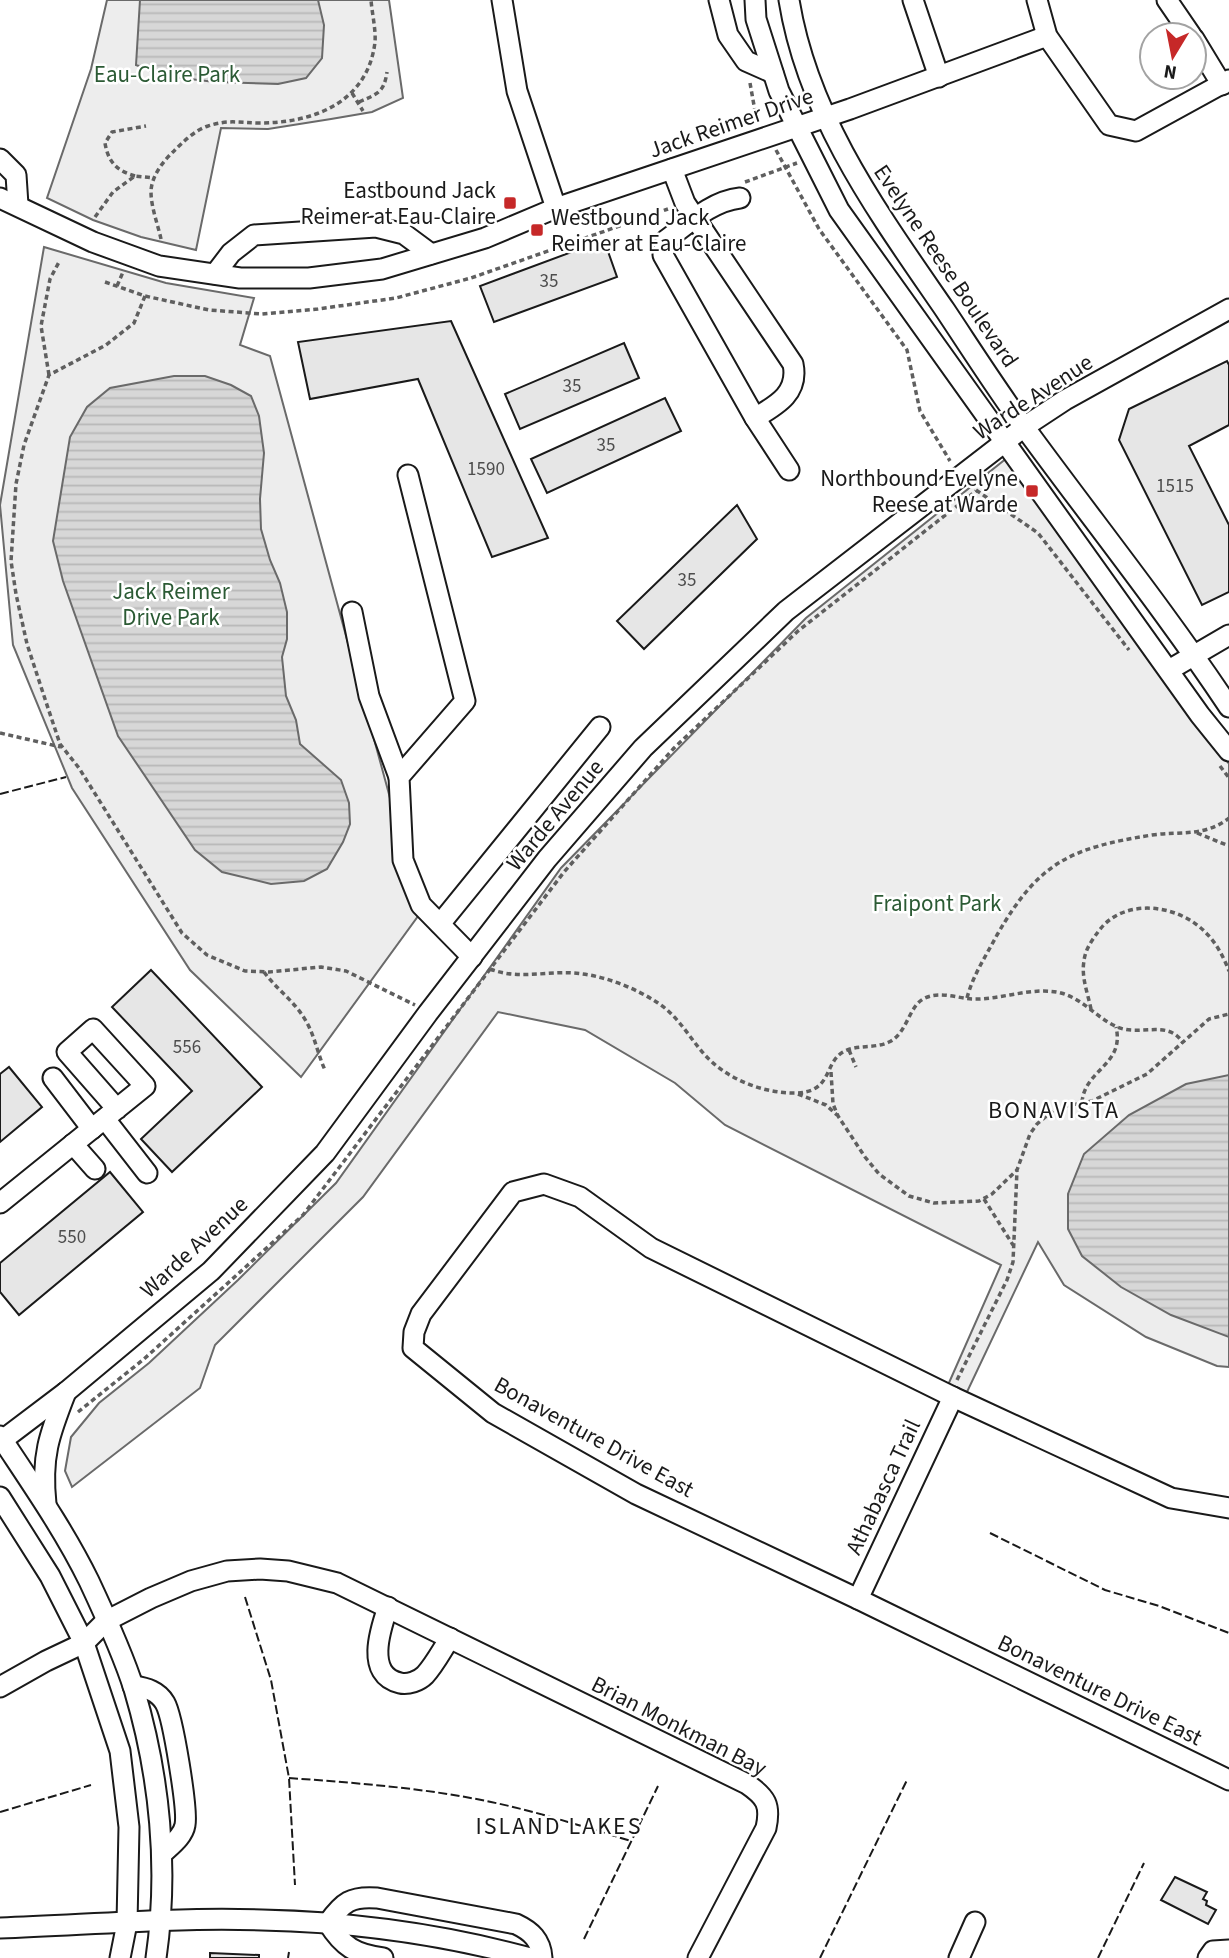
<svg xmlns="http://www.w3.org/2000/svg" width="1229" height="1958" font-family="'Source Sans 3',sans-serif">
	<defs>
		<pattern id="water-rules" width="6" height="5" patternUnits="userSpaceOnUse" patternTransform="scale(1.75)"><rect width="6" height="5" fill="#d7d7d7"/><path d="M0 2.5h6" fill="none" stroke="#b8b8b8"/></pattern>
	</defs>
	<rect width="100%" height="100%" fill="#fff"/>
	<g fill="#ededed" stroke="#6a6a6a" stroke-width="2">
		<polygon points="107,0 389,0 403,98 372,112 331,119 268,129 221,128 196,250 141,237 93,220 47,198 91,69"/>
		<polygon points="44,247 166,283 254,298 240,345 270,356 421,912 301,1077 190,970 72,788 13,645 0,505"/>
		<polygon points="1017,450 1229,764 1229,1367 1217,1366 1146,1337 1064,1285 1038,1242 967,1392 948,1385 1001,1265 725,1125 675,1083 585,1030 498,1012 363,1197 215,1345 200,1388 72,1487 65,1471 71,1437 99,1403 149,1363 238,1280 336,1183 561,868 806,618"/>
	</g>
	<g fill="url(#water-rules)" stroke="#6a6a6a" stroke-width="2">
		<polygon points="140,0 318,0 324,25 322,58 306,78 278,84 215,82 165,76 136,65"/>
		<polygon points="174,376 205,376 231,385 251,396 259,416 264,453 260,499 261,529 270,560 280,583 287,612 287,639 282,657 286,696 296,720 300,744 341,780 349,803 350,824 343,842 327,869 304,881 271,884 222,872 195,850 118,736 63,581 53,541 70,437 87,407 110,388"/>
		<polygon points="1229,1075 1229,1337 1171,1315 1121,1287 1082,1256 1068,1229 1068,1194 1084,1154 1129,1115 1186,1084"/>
	</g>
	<g fill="#e6e6e6" stroke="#1a1a1a" stroke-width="2">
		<polygon points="604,240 617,277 494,322 480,286"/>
		<polygon points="451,321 548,538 492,557 418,379 310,399 298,342"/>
		<polygon points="624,343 639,378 520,429 505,394"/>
		<polygon points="1227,361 1229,365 1229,425 1189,446 1229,525 1229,592 1202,605 1119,440 1129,409"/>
		<polygon points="665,398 681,431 547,493 531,459"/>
		<polygon points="737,505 757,539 644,649 617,621"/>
		<polygon points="151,970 262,1087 172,1172 141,1139 192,1091 112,1007"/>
		<polygon points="9,1067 42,1107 0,1142 0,1074"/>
		<polygon points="110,1172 143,1212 19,1315 0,1292 0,1263"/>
		<polygon points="1175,1877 1207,1892 1203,1899 1207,1901 1206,1905 1216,1910 1208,1924 1161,1900"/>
		<polygon points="210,1953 259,1955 259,1958 210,1958"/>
	</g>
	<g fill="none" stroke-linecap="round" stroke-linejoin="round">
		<defs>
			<g id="minor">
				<polyline points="502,0 517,91 556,208"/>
				<polyline points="719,0 728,35 746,61 773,73"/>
				<polyline points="755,0 756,19 779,91 839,210 1200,715 1229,751"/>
				<path d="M 789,0 C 808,118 879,214 945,310 C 971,349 997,390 1025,428 C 1093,521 1165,611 1229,707"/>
				<polyline points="913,0 939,77"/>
				<polyline points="1037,0 1047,36 1109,125 1136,131 1229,80"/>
				<polyline points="1167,0 1191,35"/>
				<polyline points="1194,39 1222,85"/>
				<polyline points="0,159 16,175 18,205"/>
				<path d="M 672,169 L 685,203 L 695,218 L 793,364 C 799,393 777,405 755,418 L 663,255 L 666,240 C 689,223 712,201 740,198"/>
				<polyline points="0,198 93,242 159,266 240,278 309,278 382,269 485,238 556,208 850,109 1047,36"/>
				<polyline points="215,274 231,253 254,235 376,227 404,234 431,254"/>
				<polyline points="755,418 789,470"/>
				<polyline points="408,475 465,701 399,777 403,860 421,905 472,957"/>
				<polyline points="352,612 369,696 399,777"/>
				<polyline points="1169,670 1229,635"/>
				<polyline points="440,924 600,727"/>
				<polyline points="53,1078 92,1129"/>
				<polyline points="105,1119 147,1173"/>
				<polyline points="73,1144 95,1169"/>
				<polyline points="0,1203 145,1086 93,1029 67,1052 117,1109"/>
				<path d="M 0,1436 C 31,1483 64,1530 89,1581 C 104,1613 124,1657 134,1689 C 160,1776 169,1869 156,1958"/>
				<polyline points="0,1442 66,1392 211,1271 325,1153 428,1013 547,859 643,748 786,611 1024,427 1065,400 1229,309"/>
				<polyline points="0,1497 50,1576 84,1643 120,1751 129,1827 127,1923 120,1958"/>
				<path d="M 46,1504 C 41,1457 49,1435 66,1392"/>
				<polyline points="1229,1508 1171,1498 953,1397 651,1248 580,1197 544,1184 513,1192 421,1314 414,1332 413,1348 493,1413 636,1494 858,1599 1229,1780"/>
				<polyline points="858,1599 953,1397"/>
				<path d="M 388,1607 C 380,1630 365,1675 400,1683 C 408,1685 419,1681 425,1675 C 435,1664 442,1650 450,1638"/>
				<path d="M 133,1686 C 147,1688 158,1691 165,1703 C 173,1717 188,1810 185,1825 C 183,1837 170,1846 162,1854"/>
				<path d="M 0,1687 L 46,1661 L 84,1643 L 106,1621 L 151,1598 L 191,1581 L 227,1571 L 260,1569 L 288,1571 L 337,1583 L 747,1784 C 766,1797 771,1805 766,1828 L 698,1958"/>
				<path d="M 0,1928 C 86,1925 175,1917 262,1920 C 353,1922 442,1934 530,1958"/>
				<path d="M 383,1958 C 355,1954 343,1947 328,1923 C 343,1902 351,1896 377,1898 L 516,1924 C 531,1931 541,1940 542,1958"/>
				<polyline points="959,1958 975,1922"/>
				<polyline points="1208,1958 1213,1951 1229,1950"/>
			</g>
		</defs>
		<use href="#minor" stroke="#1a1a1a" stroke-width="23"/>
		<g stroke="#5f5f5f" stroke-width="3.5" stroke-dasharray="5 3.5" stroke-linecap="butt">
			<polyline points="750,83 755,111 760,122"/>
			<polyline points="352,93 363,111"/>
			<path d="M 359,102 C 377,94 384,93 387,72"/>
			<polyline points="776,150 819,229 907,350 920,411 950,461"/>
			<path d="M 135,176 C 117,171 108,162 105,143 L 112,132 L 146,126"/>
			<polyline points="745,182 797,163"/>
			<polyline points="95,217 113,192 135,176 155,178"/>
			<path d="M 161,239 C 158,225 151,207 151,192 C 151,177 163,161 174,151 C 183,142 195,130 208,126 C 229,119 240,123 260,123 C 314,123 368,102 375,42 C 376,30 372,13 371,0"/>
			<polyline points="105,282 145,296 209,310 262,314 318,309 396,298 471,278 668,209"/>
			<polyline points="117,286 123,272"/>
			<polyline points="145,296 134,323 106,345 49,375 24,445 16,484 11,561 16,594 27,644 46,702 60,744 79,768 182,933 207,955 245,971 269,972 321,967 346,971 415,1005"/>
			<polyline points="49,375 41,326 50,279 59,262"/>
			<polyline points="976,490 1038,533 1129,650"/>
			<polyline points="0,733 61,747"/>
			<polyline points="1220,766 1229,778"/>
			<polyline points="1197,833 1229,846"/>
			<path d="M 490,969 C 518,980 545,971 574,973 C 602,975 634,987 658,1003 C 678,1016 689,1037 704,1054 C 725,1078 761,1093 794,1093 C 833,1093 823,1064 843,1052 C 857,1044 875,1049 889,1042 C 908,1033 908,1006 925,998 C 940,991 957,998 972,999 C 1001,1000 1033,986 1061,993 C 1083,999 1096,1017 1115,1026 C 1138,1038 1168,1018 1183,1043"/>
			<path d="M 264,972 C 277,990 296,1002 307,1023 C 315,1037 318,1055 325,1070"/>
			<path d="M 967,998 C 973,975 986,956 997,935 C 1039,862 1070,848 1152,835 C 1181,831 1205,837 1229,818"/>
			<path d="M 1091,1009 C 1088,994 1081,977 1084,961 C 1085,950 1092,940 1098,932 C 1123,896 1180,904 1207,934 C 1217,944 1224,958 1229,971"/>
			<polyline points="849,1050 856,1067"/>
			<polyline points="831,1072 833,1104 838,1116 865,1157 879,1174 909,1196 934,1203 979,1201 992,1194 1017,1170"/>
			<polyline points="798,1094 826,1105 837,1115"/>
			<path d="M 1082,1102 C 1085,1069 1125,1065 1116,1027"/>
			<polyline points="984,1199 1013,1245"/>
			<polyline points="957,1380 1007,1280 1013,1262 1017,1170 1030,1134 1037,1124 1056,1108 1092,1101 1147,1074 1209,1019 1229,1014"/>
			<polyline points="78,1412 144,1359 303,1215 564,872 674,748 798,631 976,491"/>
		</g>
		<use href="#minor" stroke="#fff" stroke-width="19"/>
		<g stroke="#1a1a1a" stroke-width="2" stroke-dasharray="9 3.5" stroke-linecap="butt">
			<polyline points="0,794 66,777"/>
			<polyline points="990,1533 1105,1590 1159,1606 1229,1633"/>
			<polyline points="245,1597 271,1680 289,1778 295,1885"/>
			<path d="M 289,1778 C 357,1783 425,1788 491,1802 C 539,1812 584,1827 631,1841"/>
			<polyline points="0,1812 91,1785"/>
			<polyline points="584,1939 658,1786"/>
			<polyline points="288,1958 289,1952"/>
			<polyline points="820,1958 907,1780"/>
			<polyline points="1098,1958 1144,1863"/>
		</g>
	</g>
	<g fill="#c62828" stroke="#fff" stroke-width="2.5">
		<rect x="503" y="196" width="14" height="14" rx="3.5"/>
		<rect x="530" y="223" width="14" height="14" rx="3.5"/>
		<rect x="1025" y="484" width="14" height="14" rx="3.5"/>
	</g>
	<g text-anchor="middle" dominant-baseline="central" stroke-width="5" stroke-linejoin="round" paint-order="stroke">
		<g font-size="19" fill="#4d4d4d">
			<text x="549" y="281">35</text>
			<text x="572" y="386">35</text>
			<text x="606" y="445">35</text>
			<text x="486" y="469">1590</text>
			<text x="1175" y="486">1515</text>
			<text x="687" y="580">35</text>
			<text x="187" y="1047">556</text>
			<text x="72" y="1237">550</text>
		</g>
		<g font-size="23" fill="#2b5a34" stroke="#fff">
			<text x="167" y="74">Eau-Claire Park</text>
			<text x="171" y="591">Jack Reimer<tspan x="171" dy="26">Drive Park</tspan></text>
			<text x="937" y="903">Fraipont Park</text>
		</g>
		<g font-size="23" fill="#1a1a1a" stroke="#fff">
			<text transform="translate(731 123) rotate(-19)">Jack Reimer Drive</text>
			<text transform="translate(946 266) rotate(56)">Evelyne Reese Boulevard</text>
			<text transform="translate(1033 397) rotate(-33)">Warde Avenue</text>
			<text transform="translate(555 815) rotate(-50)">Warde Avenue</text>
			<text transform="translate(194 1247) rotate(-43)">Warde Avenue</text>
			<text transform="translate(594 1437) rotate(29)">Bonaventure Drive East</text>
			<text transform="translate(883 1487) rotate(-65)">Athabasca Trail</text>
			<text transform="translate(1100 1690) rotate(26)">Bonaventure Drive East</text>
			<text transform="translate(679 1726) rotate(27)">Brian Monkman Bay</text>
		</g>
		<g font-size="23" fill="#1a1a1a" stroke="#fff" text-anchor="end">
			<text x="496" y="190">Eastbound Jack<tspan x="496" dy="26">Reimer at Eau-Claire</tspan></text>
			<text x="551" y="217" text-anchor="start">Westbound Jack<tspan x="551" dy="26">Reimer at Eau-Claire</tspan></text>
			<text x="1018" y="478">Northbound Evelyne<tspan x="1018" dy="26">Reese at Warde</tspan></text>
		</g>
		<g font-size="24" letter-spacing="2" fill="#1a1a1a" stroke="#fff">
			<text x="1054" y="1110">BONAVISTA</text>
			<text x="559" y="1826">ISLAND LAKES</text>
		</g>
	</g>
	<g transform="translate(1173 56) rotate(190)"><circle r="33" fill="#ffffff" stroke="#a3a3a3" stroke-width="2"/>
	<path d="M0-5L12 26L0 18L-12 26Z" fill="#c62828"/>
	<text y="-10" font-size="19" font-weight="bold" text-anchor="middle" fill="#1a1a1a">N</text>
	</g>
</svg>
